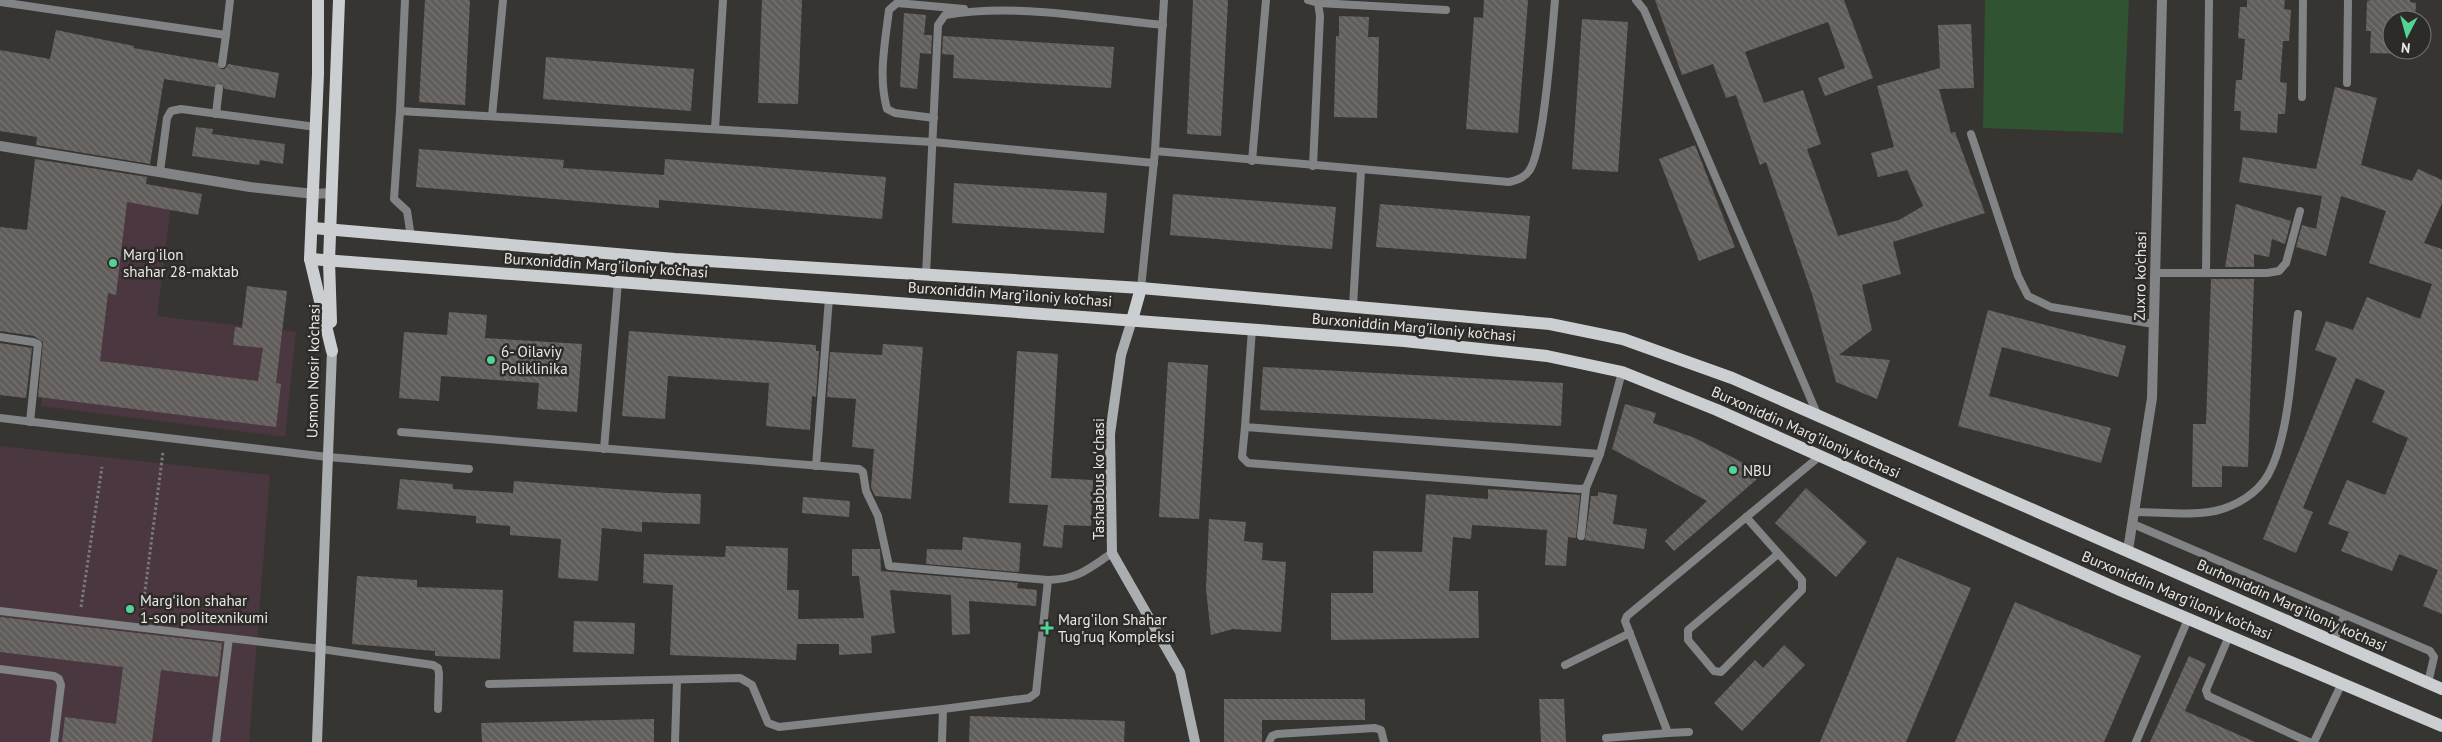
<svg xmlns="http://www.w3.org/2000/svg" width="2442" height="742" font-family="'PT Sans',sans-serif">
	<defs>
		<pattern id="building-back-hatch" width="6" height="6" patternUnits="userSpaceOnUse" patternTransform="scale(1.25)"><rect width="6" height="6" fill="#615d5b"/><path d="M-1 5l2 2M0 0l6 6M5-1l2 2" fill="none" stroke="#787473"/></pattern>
	</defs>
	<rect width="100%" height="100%" fill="#373532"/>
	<g fill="#4a3740">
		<polygon points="173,189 157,316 296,332 285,437 41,406 72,193"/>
		<polygon points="0,446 270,475 249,742 0,742"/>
	</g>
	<polygon fill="#305331" points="1985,0 2129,0 2123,133 1983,128"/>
	<g fill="url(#building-back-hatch)">
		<polygon points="425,0 470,0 465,105 419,102"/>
		<polygon points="762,0 802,0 798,104 758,103"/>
		<polygon points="1193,0 1228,0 1221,136 1187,134"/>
		<polygon points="1484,0 1528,0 1518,133 1466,129 1474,17 1483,18"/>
		<polygon points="1655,0 1844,0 1873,78 1825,96 1818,78 1845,68 1828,22 1745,52 1764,103 1803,90 1821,144 1807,149 1838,236 1899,220 1923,206 1907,170 1878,177 1871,153 1894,147 1877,86 1940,68 1938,25 1971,24 1974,88 1939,89 1951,133 1955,132 1985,213 1893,242 1901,274 1862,285 1872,330 1839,355 1890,360 1877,399 1836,382 1812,294 1766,162 1760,165 1736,95 1726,98 1713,64 1682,75"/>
		<polygon points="2247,0 2285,0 2284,9 2291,10 2289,41 2283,41 2280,82 2287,83 2285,114 2278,114 2277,133 2240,130 2241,111 2234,111 2236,80 2242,80 2245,39 2238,38 2240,7 2247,7"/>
		<polygon points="2372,0 2410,0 2410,2 2416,3 2415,20 2392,20 2392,50 2408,50 2408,54 2370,53 2371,31 2366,31 2367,1"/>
		<polygon points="904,13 926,15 924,35 932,35 931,54 920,53 917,89 900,87"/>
		<polygon points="1339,16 1369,17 1368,37 1379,37 1377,118 1334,117 1336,36 1339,36"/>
		<polygon points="1582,19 1628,22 1618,172 1572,169"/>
		<polygon points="56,30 134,46 134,48 217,63 221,69 225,69 228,64 279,73 275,98 225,89 220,83 214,87 164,79 150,164 36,145 37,137 0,131 0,50 50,59"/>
		<polygon points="943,36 1114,47 1111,88 953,78 954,55 942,54"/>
		<polygon points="546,57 694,69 691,111 543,99"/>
		<polygon points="2335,87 2377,98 2361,165 2412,181 2418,169 2442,180 2442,203 2424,243 2442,249 2442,614 2423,606 2438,570 2399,554 2392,571 2341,551 2349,532 2328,524 2347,480 2385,495 2408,438 2372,422 2385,391 2356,378 2303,508 2313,512 2296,553 2263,539 2337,358 2315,350 2326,321 2353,330 2367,297 2420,319 2432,284 2369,263 2386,211 2341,196 2326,256 2296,247 2302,225 2316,229 2322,196 2239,182 2243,157 2316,169"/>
		<polygon points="196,127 213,129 212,134 285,144 283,164 260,160 259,165 192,156"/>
		<polygon points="1695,145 1735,247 1699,261 1659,159"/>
		<polygon points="419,149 564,160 563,168 664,175 665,159 886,177 882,219 659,200 659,208 416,187"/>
		<polygon points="35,159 147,177 146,184 202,194 198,215 127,202 116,295 108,293 100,361 258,381 263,348 233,345 235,327 242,328 247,286 287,291 276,383 281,384 276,427 38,397 43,342 34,336 0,331 0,227 27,230"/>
		<polygon points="954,183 1107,193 1104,233 952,223"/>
		<polygon points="1173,194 1336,207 1332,249 1170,235"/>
		<polygon points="1380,204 1530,216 1526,259 1376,247"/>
		<polygon points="2236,204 2291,221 2285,244 2272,239 2269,257 2254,254 2254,267 2225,267"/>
		<polygon points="2211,279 2254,279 2248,467 2222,466 2222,487 2192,487 2193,424 2206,424"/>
		<polygon points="1988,310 2126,346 2118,377 2002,347 1989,396 2111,428 2101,463 1958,426"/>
		<polygon points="449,312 487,315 485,338 582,344 577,412 537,409 539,383 441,376 439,401 399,398 404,332 447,335"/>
		<polygon points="629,331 816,345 816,351 819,351 816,397 812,396 810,430 766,426 769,383 668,376 665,419 622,416"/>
		<polygon points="0,343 32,348 26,398 0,395"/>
		<polygon points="883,344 923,347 911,499 875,496 871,487 874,449 852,447 856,399 827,397 830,352 882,355"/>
		<polygon points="1017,351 1058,354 1051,478 1093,480 1091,526 1064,525 1062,548 1043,546 1048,505 1009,503"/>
		<polygon points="1168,362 1208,365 1199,519 1159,517"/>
		<polygon points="1263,367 1563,383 1561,426 1260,410"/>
		<polygon points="1625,404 1656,413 1653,423 1695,438 1749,466 1757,479 1674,551 1665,541 1707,501 1612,449"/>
		<polygon points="400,479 453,484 453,489 513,493 514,481 667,493 701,494 700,524 642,522 642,532 602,528 598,581 558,578 561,539 510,535 510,526 476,523 476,516 397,509"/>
		<polygon points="1806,488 1867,542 1836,577 1775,523"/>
		<polygon points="1488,489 1580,495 1576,538 1568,537 1566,566 1545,565 1547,530 1472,525 1471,539 1453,537 1449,591 1478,591 1479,638 1331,640 1331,593 1373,593 1373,551 1422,552 1426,494 1488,499"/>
		<polygon points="1598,492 1617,495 1613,524 1647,529 1644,549 1585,540 1591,496 1598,496"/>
		<polygon points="803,497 850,501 849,517 802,513"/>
		<polygon points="1209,519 1246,522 1244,541 1263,543 1262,560 1286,562 1281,632 1233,629 1211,635 1206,589"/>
		<polygon points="963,537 1021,543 1019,572 926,564 927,549 962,550"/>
		<polygon points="726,546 788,548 787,590 799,590 798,619 864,618 859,576 852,576 852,549 880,549 881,571 1018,583 1017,588 1037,590 1036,606 969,601 970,634 952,635 951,595 890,590 895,633 871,636 872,653 839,655 839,644 797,644 796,660 670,655 673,585 643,583 644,554 725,557"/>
		<polygon points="1897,557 1971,588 1906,742 1820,742"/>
		<polygon points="357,576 417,580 417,587 503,590 500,659 435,656 435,651 352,644"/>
		<polygon points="2015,602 2141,656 2104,742 1955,742"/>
		<polygon points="0,617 222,643 218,677 161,670 152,742 62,742 65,717 116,724 123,667 0,652"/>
		<polygon points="574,621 635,623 634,654 573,652"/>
		<polygon points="1784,645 1805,665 1742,731 1714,703 1755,660 1763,668"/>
		<polygon points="2189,656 2206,664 2185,711 2255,742 2150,742"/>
		<polygon points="1224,699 1365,699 1365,720 1262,720 1262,742 1224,742"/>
		<polygon points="1539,699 1564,699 1566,742 1541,742"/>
		<polygon points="970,716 1125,721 1124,742 969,742"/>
		<polygon points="654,719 654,742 482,742 481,723"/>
	</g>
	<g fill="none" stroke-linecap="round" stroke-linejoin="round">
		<g stroke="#7c7a78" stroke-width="3" stroke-dasharray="2.5 2.5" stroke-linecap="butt">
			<polyline points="81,607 102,467"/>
			<polyline points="142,614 163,452"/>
		</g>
		<g stroke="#818384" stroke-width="8">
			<polyline points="1308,0 1318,3 1320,16 1313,166"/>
			<polyline points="1636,0 1644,10 1818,416"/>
			<polyline points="0,2 226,35 230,0"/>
			<polyline points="1318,3 1446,10"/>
			<polyline points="222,64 226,35"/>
			<polyline points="2347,83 2348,0"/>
			<polyline points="2302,97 2303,0"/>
			<polyline points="400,111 405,0"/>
			<polyline points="216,114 219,88"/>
			<polyline points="492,116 503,0"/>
			<path d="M 934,118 L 895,113 L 887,109 C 878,77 885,43 889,10 L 897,3 L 964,9"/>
			<polyline points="715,129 723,0"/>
			<polyline points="1971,134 2018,276 2028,296 2051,307 2154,324"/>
			<path d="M 1155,151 L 1509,182 C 1517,180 1524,178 1529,171 C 1544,151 1552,32 1555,0"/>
			<polyline points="1252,161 1266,0"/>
			<polyline points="160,172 167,118 171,111 181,109 316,127"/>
			<polyline points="411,237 407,211 394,199 400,111 933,142 1154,163"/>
			<polyline points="2155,273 2267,273 2279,271 2286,263 2300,211"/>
			<polyline points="2206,273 2209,0"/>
			<path d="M 926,275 L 938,25 L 945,15 C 1016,3 1091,18 1163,25"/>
			<polyline points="1141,288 1155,151 1164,0"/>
			<polyline points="1353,306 1361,171"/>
			<polyline points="1252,329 1245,427 1600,454"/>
			<polyline points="0,337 33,342 38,344 30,422"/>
			<polyline points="0,418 328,457 469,469"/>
			<polyline points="1245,427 1242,457 1248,463 1580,489 1586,488"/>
			<polyline points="401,432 859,469 863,472 866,491 878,516 889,566 1048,580"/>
			<polyline points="604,449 618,282"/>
			<polyline points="816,466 829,298"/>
			<path d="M 2135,512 C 2161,512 2190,516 2215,511 C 2236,506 2257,494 2268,475 C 2290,436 2292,360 2298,314"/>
			<polyline points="1746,517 1802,580 1802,590 1721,672 1714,671 1688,640 1688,630 1778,554"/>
			<polyline points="2133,524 2430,651 2434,657 2428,683"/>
			<polyline points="1581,536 1586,488 1600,454 1622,372"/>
			<polyline points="0,611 321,649 433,665 438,668 439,674 438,709"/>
			<polyline points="2229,636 2206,690 2208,696 2309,742"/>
			<polyline points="2333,642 2345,615"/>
			<polyline points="1565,665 1630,633"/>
			<polyline points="0,669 54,676 59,679 61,685 54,742"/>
			<polyline points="489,684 740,678 752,685 768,723 779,727 943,709"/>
			<polyline points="1668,733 1689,732"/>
			<polyline points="1606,738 1668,733 1625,621 1627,616 1820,456"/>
			<polyline points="216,742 229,638"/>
			<polyline points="675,742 677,680"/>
			<path d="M 942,742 L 943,709 L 1029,698 L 1036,693 L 1048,580 C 1079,579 1088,569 1112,553"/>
			<polyline points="1269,742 1272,736 1277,734 1375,728 1381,730 1384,742"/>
			<polyline points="2136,742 2188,619"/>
			<polyline points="2314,742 2342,683"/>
		</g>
		<g stroke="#818384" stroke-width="10">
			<polyline points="0,146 250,187 314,194 332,193"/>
			<polyline points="2128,550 2152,398 2162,0"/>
		</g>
		<g stroke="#abaeb0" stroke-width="10">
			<polyline points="1132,320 1121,355 1110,434 1112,553 1180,672 1195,742"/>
			<polyline points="317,742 332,351"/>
		</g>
		<g stroke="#cccfd2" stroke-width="12">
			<polyline points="318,0 318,74 310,259 332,351"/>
			<polyline points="313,228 675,259 1141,288 1550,324 1623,339 1732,378 2442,689"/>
			<polyline points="310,259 1404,341 1547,356 1622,372 1717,410 2120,590 2442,726"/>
			<polyline points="1132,320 1141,288"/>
			<polyline points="331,322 329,261 339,0"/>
		</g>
	</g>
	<g fill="#53d396" stroke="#2d2b28" stroke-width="2">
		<circle cx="113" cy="263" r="5"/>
		<circle cx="491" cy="360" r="5"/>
		<circle cx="1733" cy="470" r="5"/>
		<circle cx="130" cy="609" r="5"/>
		<path d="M1044.5 620.5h5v5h5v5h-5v5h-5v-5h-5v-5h5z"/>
	</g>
	<g text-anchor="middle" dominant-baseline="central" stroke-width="5" stroke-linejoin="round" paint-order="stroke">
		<g font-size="15" fill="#e9e8e6" stroke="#2d2b28" text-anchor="start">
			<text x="123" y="254">Marg'ilon<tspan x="123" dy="17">shahar 28-maktab</tspan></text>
			<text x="501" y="351">6- Oilaviy<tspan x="501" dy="17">Poliklinika</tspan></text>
			<text x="1743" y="470">NBU</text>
			<text x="140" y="600">Margʻilon shahar<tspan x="140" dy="17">1-son politexnikumi</tspan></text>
			<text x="1058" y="619">Marg'ilon Shahar<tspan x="1058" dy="17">Tug'ruq Kompleksi</tspan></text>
		</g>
		<g font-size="15" fill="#e9e8e6" stroke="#2d2b28">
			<text transform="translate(606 265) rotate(4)">Burxoniddin Marg’iloniy ko’chasi</text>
			<text transform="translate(2140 276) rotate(-89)">Zuxro ko'chasi</text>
			<text transform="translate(1010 294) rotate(4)">Burxoniddin Marg’iloniy ko’chasi</text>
			<text transform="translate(1414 327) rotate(5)">Burxoniddin Marg’iloniy ko’chasi</text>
			<text transform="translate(313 371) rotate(-89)">Usmon Nosir ko‘chasi</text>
			<text transform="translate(1806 432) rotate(24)">Burxoniddin Marg’iloniy ko’chasi</text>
			<text transform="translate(1098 479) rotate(-90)">Tashabbus koʻchasi</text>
			<text transform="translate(2177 595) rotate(23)">Burxoniddin Marg’iloniy ko’chasi</text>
			<text transform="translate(2292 605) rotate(24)">Burhoniddin Marg’iloniy ko’chasi</text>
		</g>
	</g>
	<g transform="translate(2407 35) rotate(186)"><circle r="24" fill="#2d2b28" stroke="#787774"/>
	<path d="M0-4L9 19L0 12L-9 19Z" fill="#53d396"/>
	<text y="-8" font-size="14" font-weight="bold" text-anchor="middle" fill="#e9e8e6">N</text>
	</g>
</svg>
